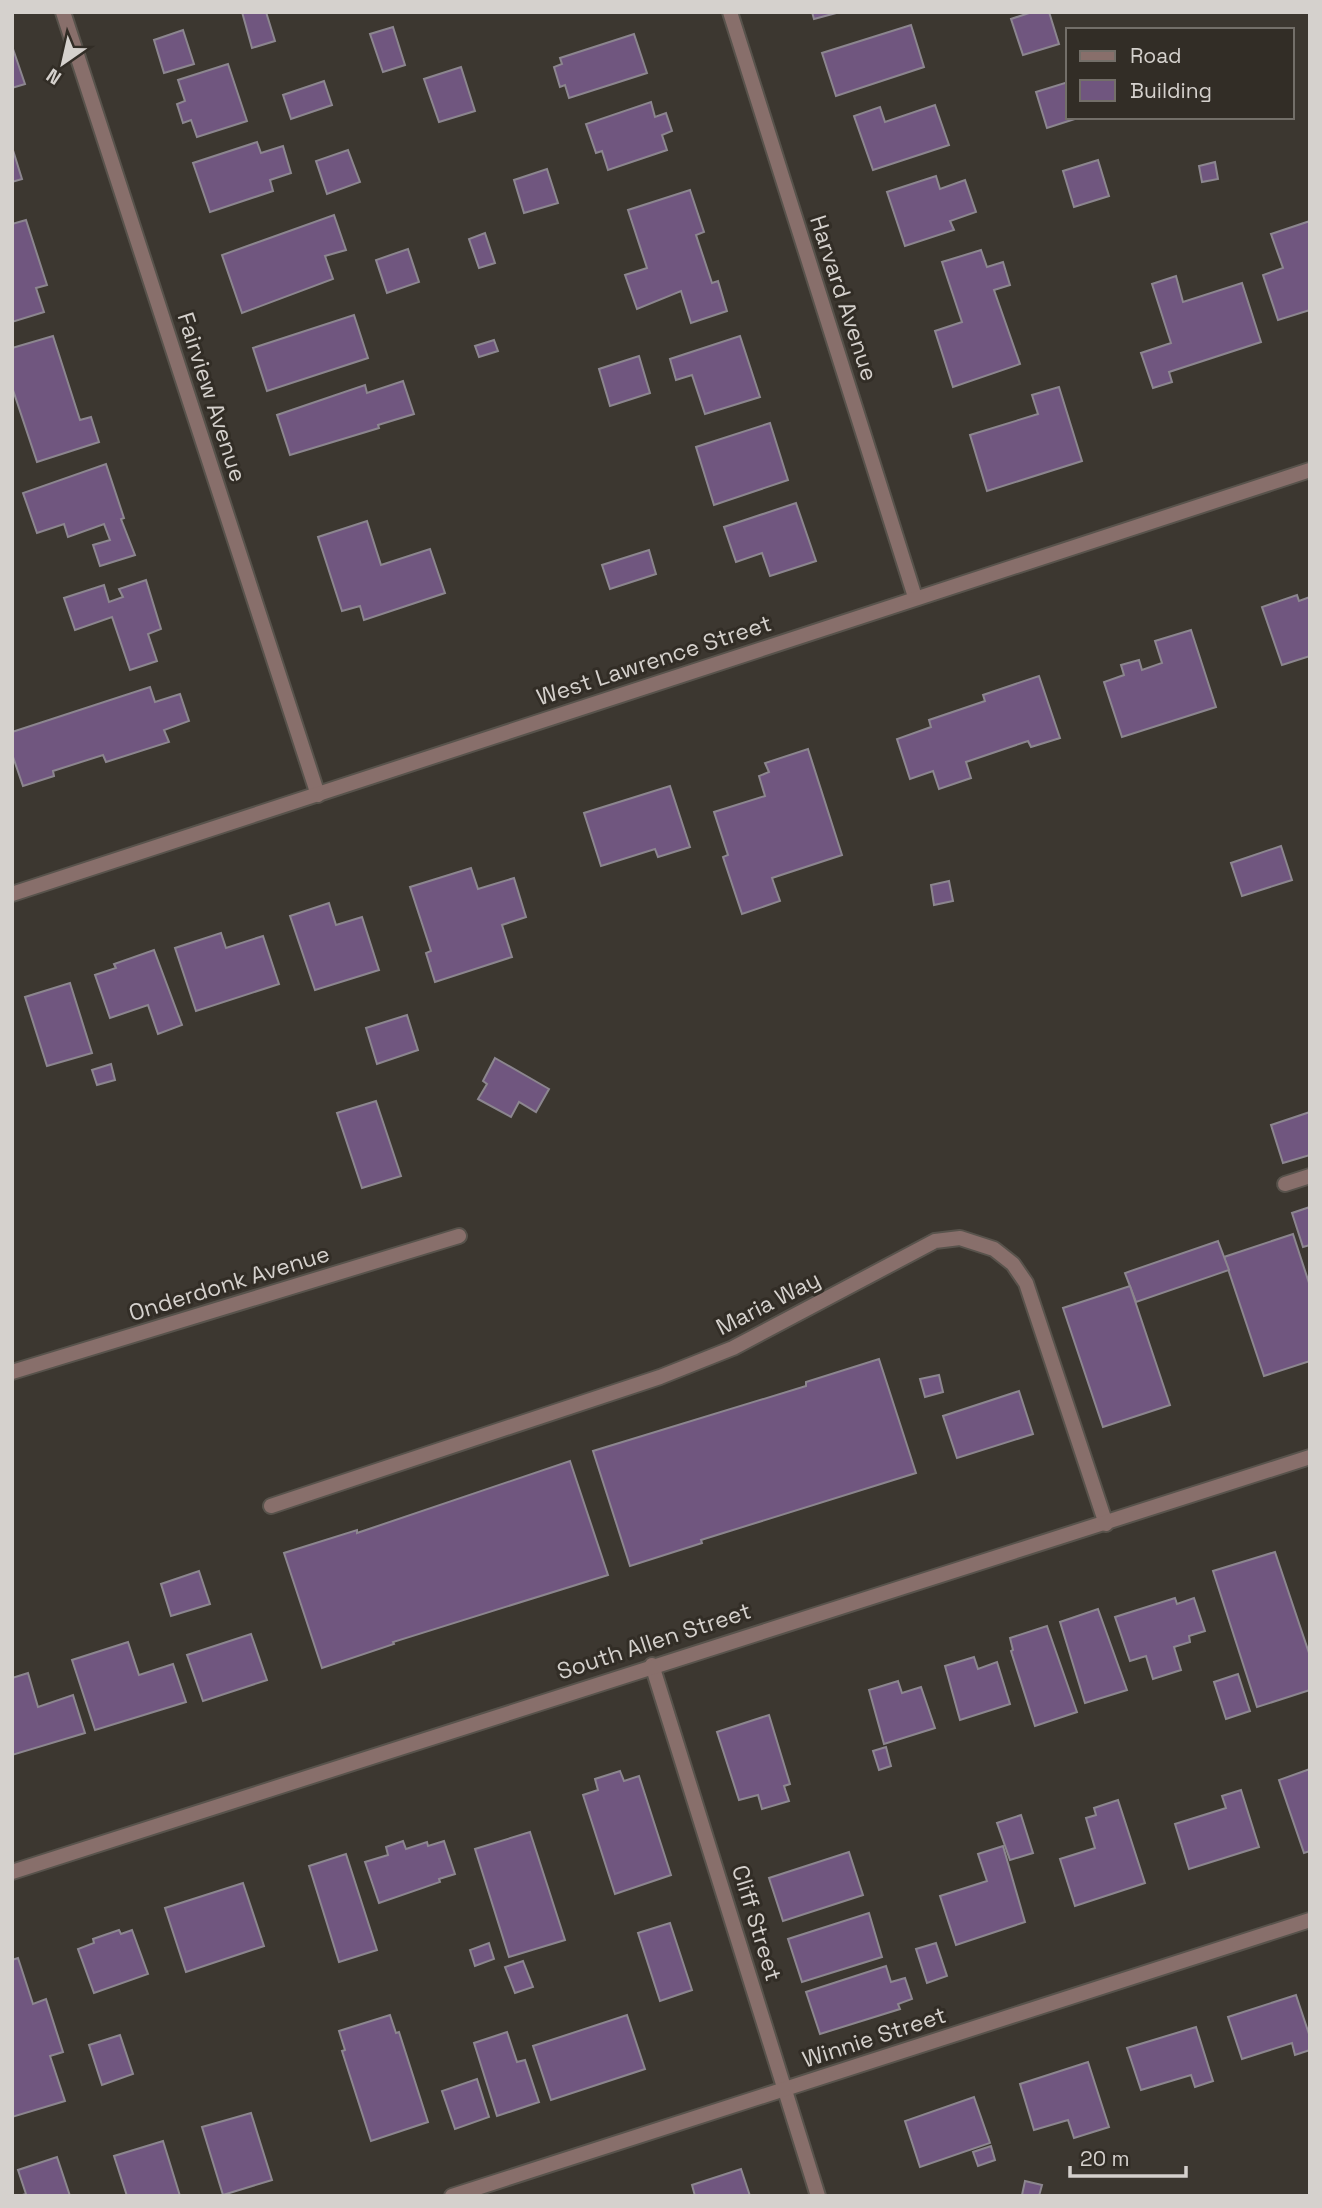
<svg xmlns="http://www.w3.org/2000/svg" width="1322" height="2208" font-family="'Space Grotesk',sans-serif">
	<rect width="100%" height="100%" fill="#3c3730"/>
	<g fill="#70567f" stroke="#8c868f" stroke-width="2">
		<polygon points="242,12 266,12 275,41 252,48"/>
		<polygon points="812,12 840,12 814,19"/>
		<polygon points="1032,12 1049,12 1059,44 1023,55 1011,19"/>
		<polygon points="911,25 924,67 836,96 822,53"/>
		<polygon points="393,27 405,65 383,72 370,34"/>
		<polygon points="183,30 194,64 164,73 154,40"/>
		<polygon points="634,34 647,73 569,98 565,85 560,87 554,67 562,64 560,58"/>
		<polygon points="12,46 25,84 12,88"/>
		<polygon points="228,64 247,121 197,137 191,120 183,123 177,104 185,101 178,80"/>
		<polygon points="461,67 475,111 439,122 424,79"/>
		<polygon points="324,81 332,105 291,119 283,95"/>
		<polygon points="1068,82 1068,117 1081,117 1047,128 1036,92"/>
		<polygon points="651,102 655,117 666,113 672,131 662,135 667,150 608,170 602,151 596,153 586,124"/>
		<polygon points="935,105 949,145 873,170 854,116 880,107 885,122"/>
		<polygon points="257,142 261,153 283,146 291,173 270,180 273,191 210,212 193,163"/>
		<polygon points="12,147 22,179 12,182"/>
		<polygon points="348,150 360,182 327,194 316,161"/>
		<polygon points="1098,160 1109,196 1074,207 1063,171"/>
		<polygon points="1215,162 1218,179 1202,182 1199,166"/>
		<polygon points="547,169 558,203 524,213 514,180"/>
		<polygon points="936,176 940,189 965,180 976,212 950,221 954,230 905,246 887,192"/>
		<polygon points="690,190 704,232 696,235 712,283 718,281 727,311 691,323 681,291 637,309 625,275 647,268 628,210"/>
		<polygon points="334,215 346,250 325,256 333,279 242,313 222,255"/>
		<polygon points="26,220 47,285 36,288 44,312 12,322 12,224"/>
		<polygon points="1310,221 1310,310 1278,320 1263,275 1283,268 1271,234"/>
		<polygon points="485,233 495,263 479,268 469,239"/>
		<polygon points="408,249 419,282 387,293 376,260"/>
		<polygon points="981,250 987,267 1003,262 1010,285 994,290 1020,364 953,387 935,331 962,322 942,262"/>
		<polygon points="1176,276 1183,302 1242,283 1261,342 1169,372 1172,382 1153,388 1141,353 1171,343 1152,284"/>
		<polygon points="354,315 368,358 267,391 253,348"/>
		<polygon points="53,336 80,420 91,417 99,442 37,462 12,387 12,348"/>
		<polygon points="740,336 760,397 705,414 692,375 676,380 670,359"/>
		<polygon points="494,340 498,351 479,357 475,346"/>
		<polygon points="639,356 650,393 610,406 599,369"/>
		<polygon points="403,381 414,414 378,425 379,428 290,455 277,415 365,385 367,393"/>
		<polygon points="1059,387 1082,461 987,491 970,435 1038,414 1032,395"/>
		<polygon points="770,423 788,480 714,505 696,447"/>
		<polygon points="106,464 124,518 121,519 135,555 100,566 93,545 110,540 104,524 68,537 64,524 37,533 23,493"/>
		<polygon points="796,503 816,561 770,576 762,553 736,562 724,527"/>
		<polygon points="367,521 381,565 430,549 445,593 364,620 360,606 342,611 318,537"/>
		<polygon points="649,550 656,574 610,589 602,565"/>
		<polygon points="146,580 161,629 148,634 157,661 130,670 112,617 75,630 64,598 104,585 109,602 123,597 119,589"/>
		<polygon points="1297,595 1299,601 1310,597 1310,656 1282,665 1262,607"/>
		<polygon points="1191,630 1216,707 1122,737 1104,682 1124,675 1121,665 1139,660 1142,670 1162,663 1155,641"/>
		<polygon points="1039,676 1060,738 1031,747 1028,741 966,762 971,778 939,789 933,771 910,779 897,739 931,727 929,720 985,701 983,695"/>
		<polygon points="150,687 155,702 180,694 189,721 164,730 169,742 106,762 103,755 53,771 54,776 23,786 12,754 12,732"/>
		<polygon points="808,749 842,855 772,878 780,901 742,914 723,857 728,855 714,812 765,796 759,776 769,772 765,763"/>
		<polygon points="670,786 690,847 658,857 655,849 601,866 584,813"/>
		<polygon points="1281,846 1292,880 1242,896 1231,863"/>
		<polygon points="471,868 478,889 514,878 526,917 502,925 512,957 435,982 426,953 431,951 410,887"/>
		<polygon points="949,881 953,901 934,905 931,885"/>
		<polygon points="329,903 336,925 362,917 379,970 315,990 290,916"/>
		<polygon points="221,933 226,948 263,936 279,984 196,1011 175,948"/>
		<polygon points="154,950 182,1025 158,1034 148,1005 110,1018 95,975 116,968 114,964"/>
		<polygon points="70,983 92,1053 47,1066 25,997"/>
		<polygon points="407,1015 418,1050 377,1064 366,1028"/>
		<polygon points="495,1058 549,1089 536,1112 519,1102 511,1117 478,1099 487,1084 483,1081"/>
		<polygon points="111,1064 115,1080 97,1085 92,1070"/>
		<polygon points="376,1101 401,1176 362,1188 337,1113"/>
		<polygon points="1310,1112 1310,1155 1283,1163 1271,1125"/>
		<polygon points="1310,1207 1310,1245 1303,1247 1292,1213"/>
		<polygon points="1293,1234 1310,1286 1310,1361 1264,1376 1224,1257"/>
		<polygon points="1218,1241 1229,1270 1136,1302 1125,1273"/>
		<polygon points="1130,1286 1170,1405 1103,1427 1063,1308"/>
		<polygon points="879,1359 916,1473 701,1540 702,1543 630,1566 593,1451 806,1386 806,1382"/>
		<polygon points="939,1375 943,1392 925,1397 920,1379"/>
		<polygon points="1019,1391 1033,1434 957,1458 943,1416"/>
		<polygon points="570,1461 608,1575 393,1642 394,1644 322,1668 284,1553 357,1530 357,1533"/>
		<polygon points="1275,1552 1310,1656 1310,1690 1257,1707 1213,1571"/>
		<polygon points="199,1571 210,1604 171,1616 161,1584"/>
		<polygon points="1175,1598 1177,1604 1194,1598 1205,1631 1189,1636 1190,1642 1174,1647 1181,1670 1153,1679 1146,1656 1130,1661 1115,1617"/>
		<polygon points="1098,1609 1127,1690 1085,1703 1060,1622"/>
		<polygon points="1047,1626 1077,1712 1035,1726 1011,1651 1013,1650 1010,1638"/>
		<polygon points="251,1634 267,1680 203,1701 187,1655"/>
		<polygon points="128,1642 139,1675 173,1664 186,1702 95,1730 72,1660"/>
		<polygon points="974,1657 978,1669 997,1662 1010,1704 960,1720 945,1666"/>
		<polygon points="28,1673 38,1707 73,1695 85,1733 12,1755 12,1678"/>
		<polygon points="1238,1674 1250,1711 1226,1719 1214,1682"/>
		<polygon points="898,1681 902,1693 921,1687 935,1728 884,1744 869,1690"/>
		<polygon points="769,1715 790,1784 784,1786 789,1801 762,1809 758,1795 739,1800 717,1732"/>
		<polygon points="886,1747 891,1766 879,1770 873,1751"/>
		<polygon points="1310,1769 1310,1851 1304,1853 1279,1780"/>
		<polygon points="620,1771 624,1781 639,1776 671,1875 615,1894 583,1795 598,1790 595,1779"/>
		<polygon points="1241,1790 1259,1847 1189,1869 1175,1824 1226,1808 1222,1796"/>
		<polygon points="1118,1800 1145,1883 1075,1906 1060,1859 1095,1848 1086,1818 1096,1815 1094,1808"/>
		<polygon points="1021,1815 1033,1853 1010,1860 997,1823"/>
		<polygon points="530,1832 565,1940 509,1957 475,1849"/>
		<polygon points="403,1841 406,1849 427,1842 428,1846 444,1841 455,1874 439,1879 440,1882 379,1903 365,1862 388,1855 386,1847"/>
		<polygon points="1003,1846 1025,1922 956,1945 940,1896 987,1881 978,1854"/>
		<polygon points="849,1852 863,1895 783,1921 769,1878"/>
		<polygon points="346,1854 377,1950 339,1962 309,1866"/>
		<polygon points="243,1883 264,1946 186,1972 165,1908"/>
		<polygon points="869,1913 882,1957 802,1982 788,1939"/>
		<polygon points="670,1923 692,1990 660,2001 638,1933"/>
		<polygon points="119,1930 121,1934 132,1930 148,1974 94,1993 78,1949 94,1943 93,1939"/>
		<polygon points="489,1943 494,1959 475,1966 470,1950"/>
		<polygon points="936,1943 947,1976 927,1983 916,1949"/>
		<polygon points="18,1958 33,2004 46,1999 63,2052 50,2056 65,2101 12,2117 12,1960"/>
		<polygon points="523,1961 533,1987 515,1993 505,1967"/>
		<polygon points="886,1966 891,1982 905,1978 912,1999 898,2004 900,2009 820,2034 806,1992"/>
		<polygon points="1296,1995 1310,2037 1310,2050 1295,2055 1292,2043 1242,2059 1228,2017"/>
		<polygon points="390,2015 396,2033 399,2032 428,2122 371,2141 342,2051 345,2050 339,2031"/>
		<polygon points="627,2015 645,2069 551,2100 533,2046"/>
		<polygon points="1196,2027 1213,2081 1195,2087 1191,2075 1141,2090 1127,2048"/>
		<polygon points="507,2032 517,2062 525,2060 539,2102 497,2116 474,2043"/>
		<polygon points="120,2035 133,2074 102,2085 89,2045"/>
		<polygon points="1088,2062 1109,2127 1074,2138 1068,2120 1034,2130 1020,2084"/>
		<polygon points="477,2079 489,2117 455,2129 442,2091"/>
		<polygon points="974,2097 990,2143 920,2167 905,2121"/>
		<polygon points="251,2113 272,2180 223,2195 202,2127"/>
		<polygon points="163,2141 180,2196 127,2196 114,2156"/>
		<polygon points="991,2146 995,2160 978,2166 973,2152"/>
		<polygon points="57,2157 70,2196 19,2196 26,2194 18,2170"/>
		<polygon points="741,2169 750,2196 695,2196 692,2185"/>
		<polygon points="1025,2181 1042,2185 1039,2196 1022,2195"/>
	</g>
	<g fill="none" stroke-linecap="round" stroke-linejoin="round">
		<defs>
			<g id="service">
				<polyline points="1285,1184 1310,1176"/>
				<polyline points="271,1506 660,1377 733,1348 935,1241 960,1238 994,1249 1013,1264 1026,1283 1106,1524"/>
			</g>
			<g id="minor">
				<polyline points="63,12 318,795"/>
				<polyline points="730,12 915,597"/>
				<polyline points="12,894 1310,470"/>
				<polyline points="12,1372 459,1236"/>
				<polyline points="652,1665 818,2196"/>
				<polyline points="12,1872 1310,1457"/>
				<polyline points="452,2196 1310,1920"/>
			</g>
		</defs>
		<use href="#service" stroke="#58534c" stroke-width="18"/>
		<use href="#minor" stroke="#58534c" stroke-width="18"/>
		<use href="#service" stroke="#886f6b" stroke-width="14"/>
		<use href="#minor" stroke="#886f6b" stroke-width="14"/>
	</g>
	<g text-anchor="middle" dominant-baseline="central" stroke-width="6" stroke-linejoin="round" paint-order="stroke">
		<g font-size="23" fill="#d5d1cd" stroke="#322d26">
			<text transform="translate(844 298) rotate(72)">Harvard Avenue</text>
			<text transform="translate(212 397) rotate(72)">Fairview Avenue</text>
			<text transform="translate(654 660) rotate(-18)">West Lawrence Street</text>
			<text transform="translate(229 1283) rotate(-17)">Onderdonk Avenue</text>
			<text transform="translate(768 1303) rotate(-27)">Maria Way</text>
			<text transform="translate(654 1641) rotate(-18)">South Allen Street</text>
			<text transform="translate(757 1923) rotate(73)">Cliff Street</text>
			<text transform="translate(874 2037) rotate(-18)">Winnie Street</text>
		</g>
	</g>
	<rect width="1322" height="2208" fill="none" stroke="#d5d1cd" stroke-width="28"/>
	<rect x="1066" y="28" width="228" height="91" fill="#322d26" stroke="#736f69" stroke-width="2"/>
	<rect x="1080" y="51" width="35" height="10" fill="#886f6b" stroke="#736f69" stroke-width="2"/>
	<text x="1130" y="63" font-size="21" fill="#d5d1cd">Road</text>
	<rect x="1080" y="80" width="35" height="21" fill="#70567f" stroke="#736f69" stroke-width="2"/>
	<text x="1130" y="98" font-size="21" fill="#d5d1cd">Building</text>
	<g transform="translate(63 63) rotate(214)" stroke="#322d26" stroke-width="5" paint-order="stroke">
	<path d="M0-5L12 26L0 18L-12 26Z" fill="#d5d1cd"/>
	<text y="-10" font-size="19" font-weight="bold" text-anchor="middle" fill="#d5d1cd">N</text>
	</g>
	<path d="M1070 2166v10h116v-10" fill="none" stroke="#d5d1cd" stroke-width="3.5"/>
	<text x="1080" y="2166" font-size="21" fill="#d5d1cd" stroke="#322d26" stroke-width="5" paint-order="stroke">20 m</text>
</svg>
